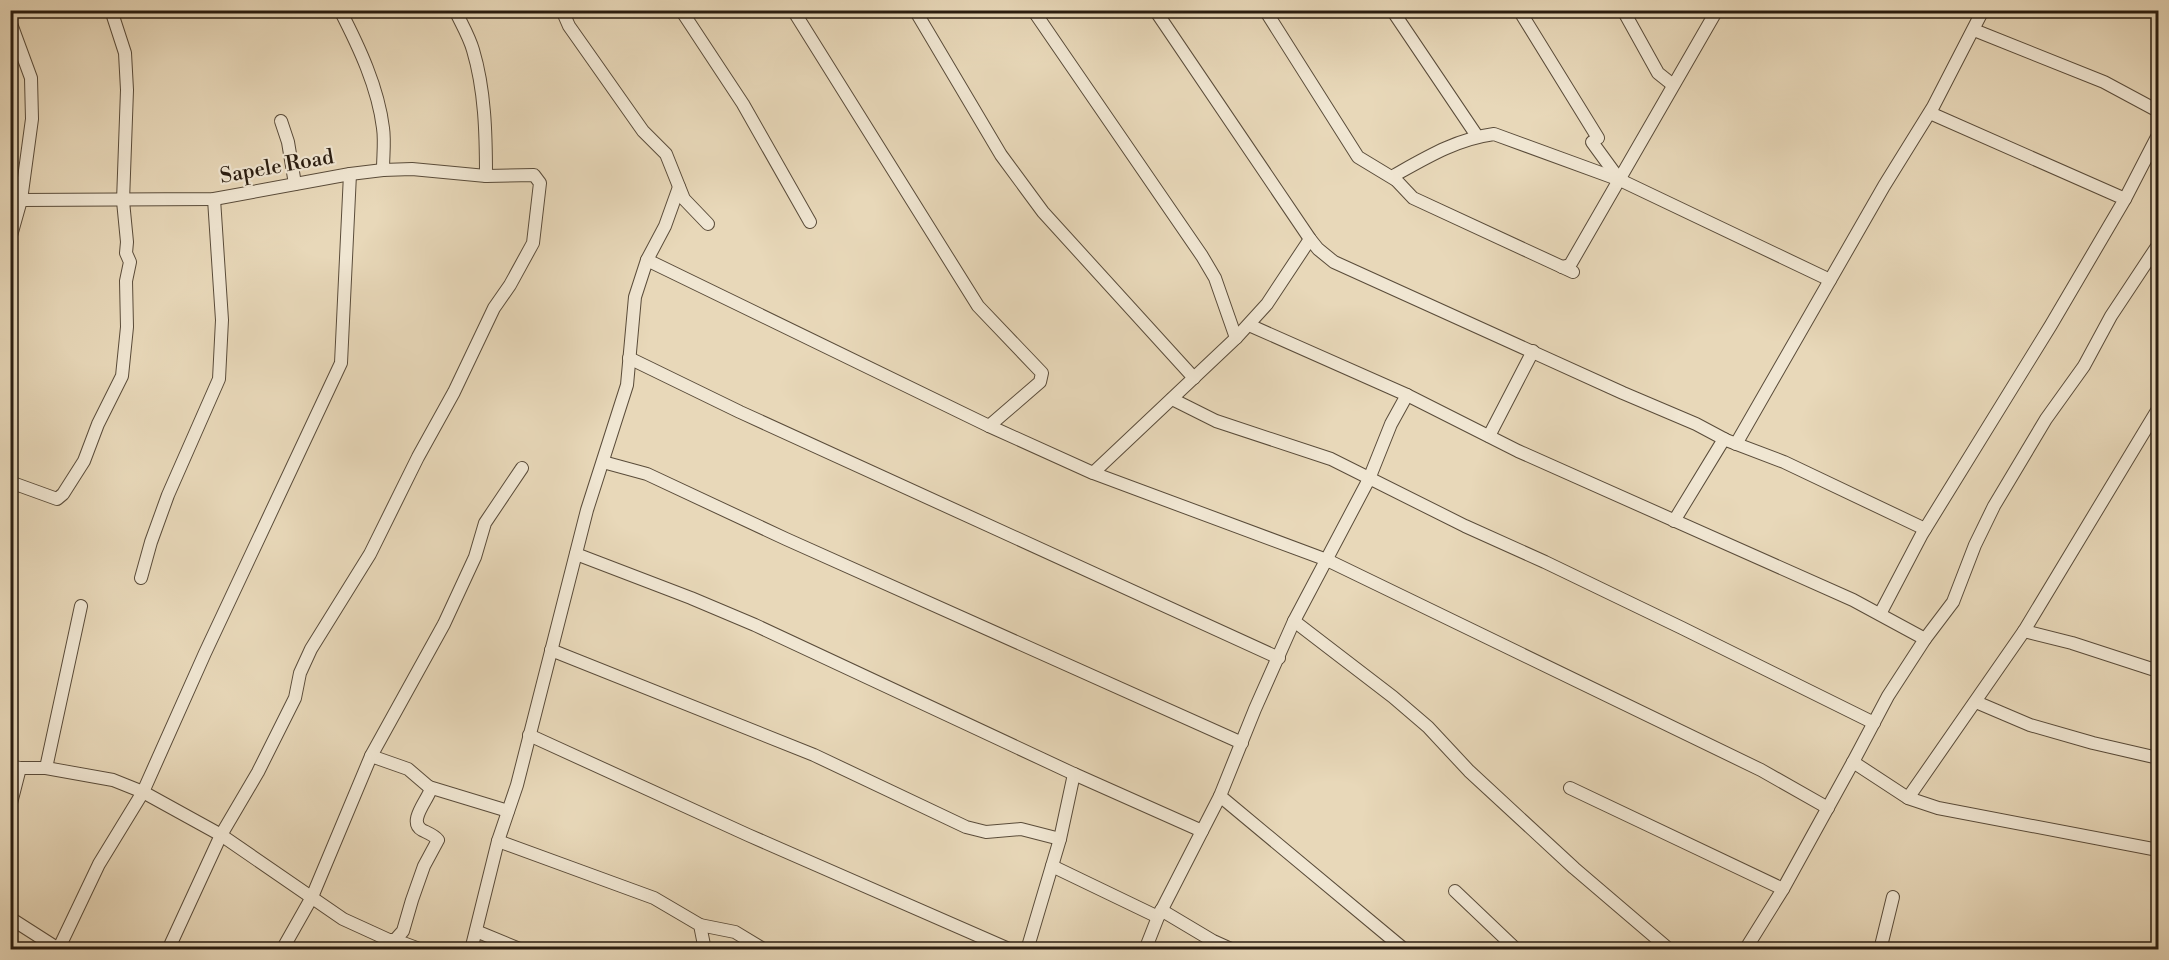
<svg xmlns="http://www.w3.org/2000/svg" width="2169" height="960" font-family="'Libre Bodoni',serif">
	<rect width="100%" height="100%" fill="#e8d8b9"/>
	<filter id="stains"><feTurbulence type="fractalNoise" baseFrequency=".00333" numOctaves="4"/><feColorMatrix values="0 0 0 0 .2 0 0 0 0 .09 0 0 0 0 .02 0 0 0 .5 -.17"/></filter>
	<radialGradient id="worn" r=".72"><stop offset=".6" stop-color="#630" stop-opacity="0"/><stop offset="1" stop-color="#630" stop-opacity=".3"/></radialGradient>
	<g fill="none" stroke-linecap="round" stroke-linejoin="round">
		<defs>
			<g id="minor">
				<path d="M 340,10 C 359,47 378,87 383,128 C 385,141 383,156 383,170"/>
				<path d="M 455,10 C 461,23 469,36 473,50 C 485,90 486,134 486,176"/>
				<polyline points="562,10 569,26 643,131 666,154 684,199 708,224"/>
				<polyline points="681,10 743,104 810,222"/>
				<polyline points="793,10 978,306 1042,373 1040,382 989,426"/>
				<polyline points="915,10 1001,155 1043,212 1194,378"/>
				<polyline points="1033,10 1202,256 1215,278 1236,338"/>
				<polyline points="1155,10 1310,239 1318,249 1334,262 1623,393 1696,424 1726,440 1784,462 1925,529"/>
				<polyline points="1265,10 1358,157 1396,180 1413,198 1573,272"/>
				<polyline points="1392,10 1477,136"/>
				<polyline points="1519,10 1598,138"/>
				<polyline points="1623,10 1658,73 1673,85"/>
				<polyline points="10,21 31,78 32,119 21,200 10,239"/>
				<polyline points="1974,30 2104,82 2158,111"/>
				<polyline points="281,121 288,142 295,184"/>
				<polyline points="1592,142 1619,179"/>
				<path d="M 1396,180 L 1395,175 C 1427,157 1457,139 1494,134 L 1620,180 L 1830,280"/>
				<polyline points="2125,199 2158,135"/>
				<polyline points="21,200 214,199 350,174 383,170 412,169 486,176 534,175 540,183 533,243 510,285 494,308 454,392 418,457 370,554 311,649 300,673 295,698 258,772 221,835 168,950"/>
				<polyline points="647,260 989,426 1093,473 1327,560 1761,770 1828,808"/>
				<polyline points="1562,267 1570,265 1717,10"/>
				<polyline points="629,358 740,412 1279,658"/>
				<polyline points="1407,395 1518,451 1853,600 1925,639 1888,696 1853,762"/>
				<polyline points="1172,399 1216,421 1331,459 1465,526 1545,562 1682,628 1874,723"/>
				<polyline points="1489,436 1533,351"/>
				<polyline points="1736,444 1884,186 1933,107 1983,10"/>
				<polyline points="603,462 647,474 786,539 1242,743"/>
				<polyline points="1093,473 1236,338 1267,304 1310,239"/>
				<polyline points="10,482 57,499 63,494 84,461 98,424 122,376 127,327 126,281 130,262 126,253 127,242 123,201 127,90 125,53 111,10"/>
				<polyline points="1674,521 1724,439 1726,440"/>
				<polyline points="576,554 691,598 755,625 1074,774 1060,839 1027,950"/>
				<polyline points="141,578 151,542 168,495 219,379 222,320 214,199"/>
				<polyline points="1880,614 1922,534 2051,325 2125,199 1930,113"/>
				<polyline points="1294,621 1393,697 1428,727 1469,771 1574,868 1670,950"/>
				<polyline points="2024,631 2072,643 2158,671"/>
				<polyline points="1925,639 1953,602 1975,545 1994,506 2046,419 2084,366 2111,316 2158,245"/>
				<polyline points="551,650 814,755 966,827 986,832 1021,829 1060,839"/>
				<polyline points="1976,702 2030,725 2093,743 2158,758"/>
				<polyline points="529,735 748,835 1011,950"/>
				<path d="M 10,766 L 20,768 L 46,768 L 113,780 L 143,792 L 221,835 L 343,919 L 389,940 L 395,940 L 403,931 L 412,900 L 424,866 L 438,840 C 434,835 428,833 422,830 C 408,822 426,802 430,791 L 429,787 L 408,769 L 371,756"/>
				<polyline points="46,768 81,606"/>
				<polyline points="1074,774 1202,831"/>
				<polyline points="429,787 508,811"/>
				<polyline points="1570,788 1783,889"/>
				<polyline points="1220,796 1405,950"/>
				<polyline points="1908,798 1938,808 2158,850"/>
				<polyline points="10,807 20,768"/>
				<polyline points="498,841 654,898 700,925 705,950"/>
				<polyline points="1052,866 1158,917"/>
				<polyline points="1455,891 1517,950"/>
				<polyline points="1161,910 1213,941 1233,950"/>
				<polyline points="10,918 60,950"/>
				<polyline points="700,925 735,932 765,950"/>
				<polyline points="476,931 522,950"/>
				<polyline points="395,940 422,950"/>
				<polyline points="58,950 99,864 143,792 205,653 341,363 350,174"/>
				<polyline points="282,950 312,897 371,756 444,624 475,557 485,523 522,468"/>
				<polyline points="471,950 498,841 517,785 587,510 627,385 635,297 647,260 665,226 679,187"/>
				<polyline points="1145,950 1158,917 1220,796 1255,709 1294,621 1369,479 1391,424 1407,395 1249,325"/>
				<polyline points="1745,950 1783,889 1853,762 1908,798 2024,631 2158,409"/>
				<polyline points="1880,950 1893,897"/>
			</g>
		</defs>
		<use href="#minor" stroke="#5a4c3a" stroke-width="14"/>
		<use href="#minor" stroke="#f0e6d2" stroke-width="12"/>
	</g>
	<g text-anchor="middle" dominant-baseline="central" stroke-width="4.5" stroke-linejoin="round" paint-order="stroke">
		<g font-size="21" fill="#2a1d10" stroke="#f0e6d2">
			<text transform="translate(277 167) rotate(-10)">Sapele Road</text>
		</g>
	</g>
	<rect width="2169" height="960" fill="none" stroke="#e8d8b9" stroke-width="36"/>
	<rect x="12" y="12" width="2145" height="936" fill="none" stroke="#2a1d10" stroke-width="3"/>
	<rect x="18" y="18" width="2133" height="924" fill="none" stroke="#2a1d10" stroke-width="1.5"/>
	<rect width="100%" height="100%" filter="url(#stains)"/>
	<rect width="100%" height="100%" fill="url(#worn)"/>
</svg>
